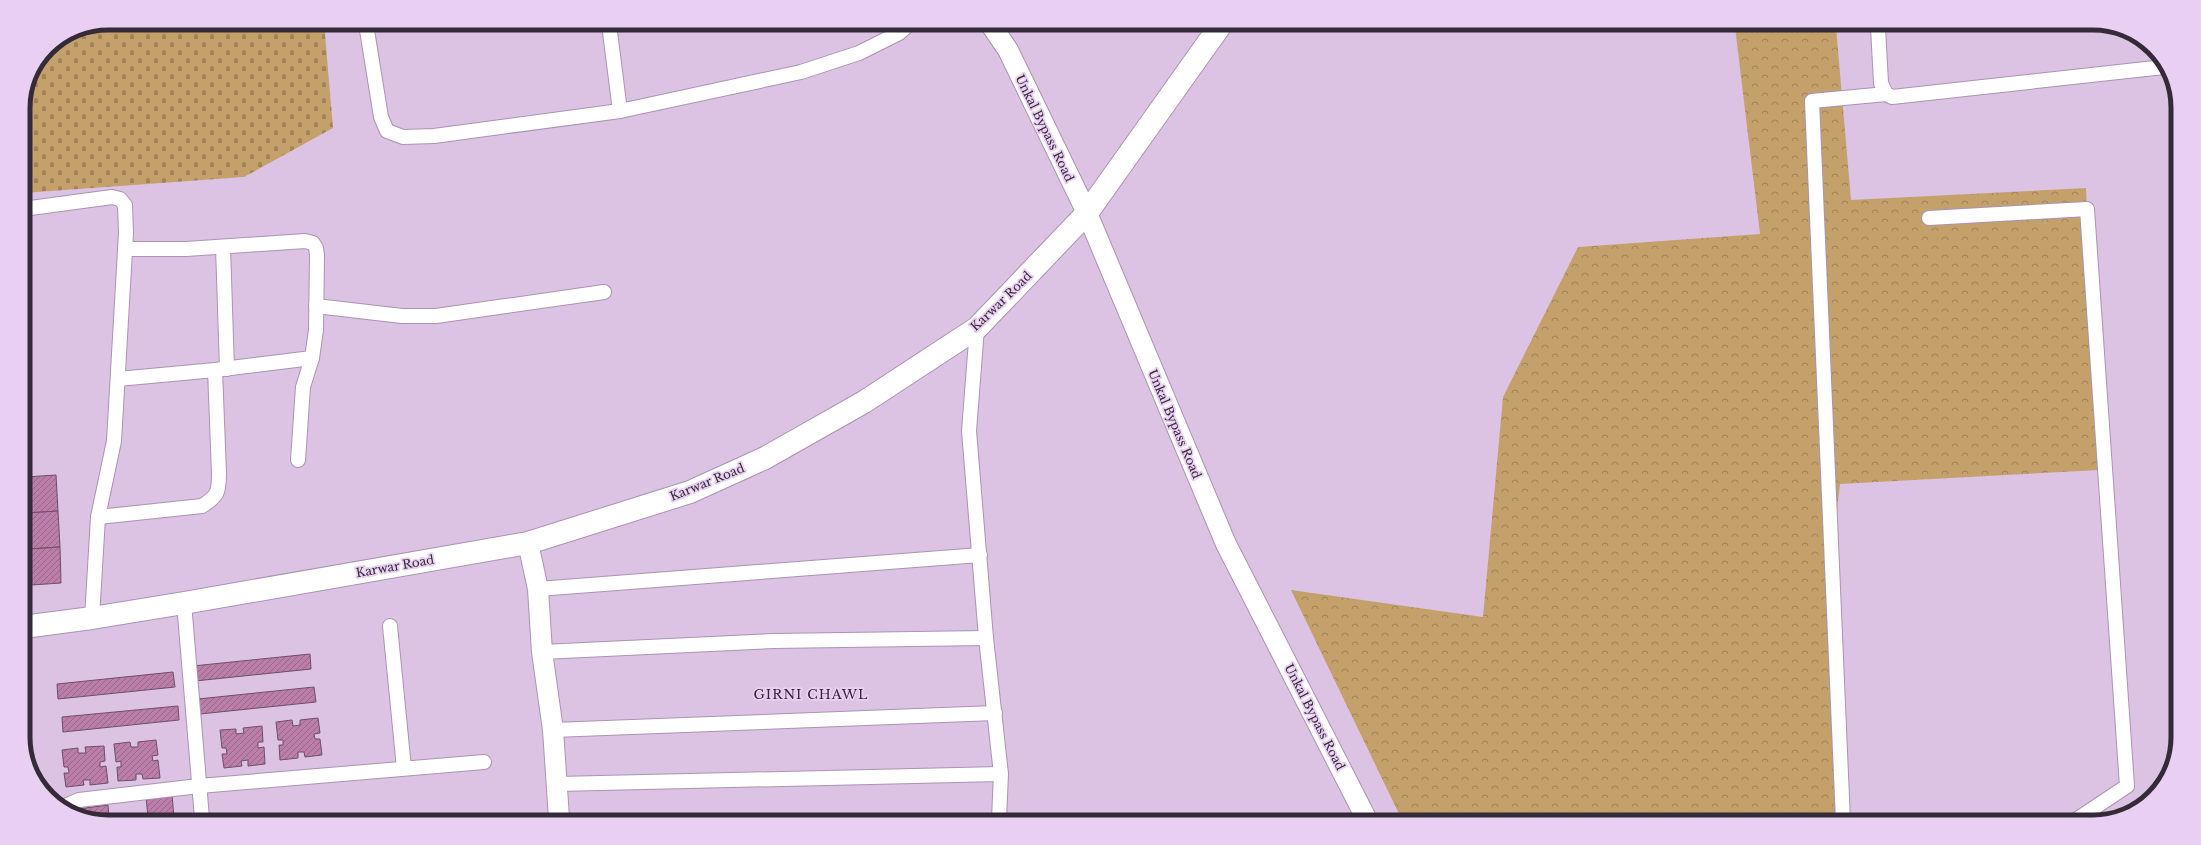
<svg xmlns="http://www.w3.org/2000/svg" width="2201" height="845" font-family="'Libre Baskerville',serif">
	<defs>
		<pattern id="forest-crowns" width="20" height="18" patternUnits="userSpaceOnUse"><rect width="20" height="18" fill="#c4a16b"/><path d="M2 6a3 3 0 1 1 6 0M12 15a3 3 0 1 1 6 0" fill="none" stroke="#a08359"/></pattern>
		<pattern id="cemetery-stones" width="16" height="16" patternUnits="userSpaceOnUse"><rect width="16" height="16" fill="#c4a16b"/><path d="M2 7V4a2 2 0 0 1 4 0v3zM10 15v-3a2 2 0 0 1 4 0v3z" fill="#a08359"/></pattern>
		<pattern id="building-hatch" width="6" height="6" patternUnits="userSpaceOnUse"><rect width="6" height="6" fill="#ba7ea8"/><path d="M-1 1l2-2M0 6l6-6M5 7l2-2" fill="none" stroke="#98678a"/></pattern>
	</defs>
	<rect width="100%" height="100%" fill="#dcc3e4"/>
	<polygon fill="url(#forest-crowns)" points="1735,27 1836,27 1851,200 2086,188 2099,470 1840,484 1837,509 1841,821 1402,820 1291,590 1483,617 1503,397 1578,247 1760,234"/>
	<path fill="url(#cemetery-stones)" d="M 109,23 L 324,23 L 333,128 L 244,177 L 23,193 C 23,133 10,60 76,30 C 85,25 98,25 109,23 Z"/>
	<g fill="url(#building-hatch)" stroke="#6e4f65">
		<polygon points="56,475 58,511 27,513 26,477"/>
		<polygon points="58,511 60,547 29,549 27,513"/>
		<polygon points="60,547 61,583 31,585 29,549"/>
		<polygon points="310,654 311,669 195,681 193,666"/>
		<polygon points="173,672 175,687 58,699 57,684"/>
		<polygon points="314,687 316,702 200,714 198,699"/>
		<polygon points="178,706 179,720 63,732 62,717"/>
		<polygon points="318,718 320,733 314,734 315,739 320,739 322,755 305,757 304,752 298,752 298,758 280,760 279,745 283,745 283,740 278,740 276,722 292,720 293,726 300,725 300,720"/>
		<polygon points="262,726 263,742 258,742 258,748 264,747 265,764 248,766 248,760 241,761 242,766 224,768 222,754 227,754 226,748 222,748 220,730 236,729 236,734 244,733 243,728"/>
		<polygon points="156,740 158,755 152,756 153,761 158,760 160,778 143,779 142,774 136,774 136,780 118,781 117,767 121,767 121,761 116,762 114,744 130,742 131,747 138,747 138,742"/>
		<polygon points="104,746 105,761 100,762 100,767 106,766 108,783 90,785 90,780 83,780 84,785 66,787 64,773 69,773 68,767 64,767 62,750 78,748 78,753 86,753 85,747"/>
		<polygon points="172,794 174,818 148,818 146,796"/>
		<polygon points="108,805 109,817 81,817 70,810"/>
	</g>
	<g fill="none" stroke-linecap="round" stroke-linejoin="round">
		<defs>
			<g id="minor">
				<polyline points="366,24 381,117 387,131 403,137 434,136 620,111 801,72 859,53 899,33 908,25"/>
				<polyline points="609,24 620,111"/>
				<polyline points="1878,27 1881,83 1886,94 1892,97 2164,67"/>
				<polyline points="23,209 112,197 120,199 125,205 126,233 114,441 98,517 92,618"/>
				<polyline points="1929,218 2087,209 2127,786 2073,822"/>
				<polyline points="223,247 227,369"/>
				<polyline points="125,249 186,249 305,241 313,243 316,248 317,255 316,330 312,358 303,387 298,460"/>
				<polyline points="316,306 402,316 436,316 604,292"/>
				<polyline points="977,328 969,431 986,638 1001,774 999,819"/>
				<polyline points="118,379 215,370 312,358"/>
				<path d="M 98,517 L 202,506 C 218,496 219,492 219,473 L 215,370"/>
				<polyline points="538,589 980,555"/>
				<polyline points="184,603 202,818"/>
				<polyline points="390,626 404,768"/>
				<polyline points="542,652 773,641 986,638"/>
				<polyline points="553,730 995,713"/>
				<polyline points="557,784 1001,774"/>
				<polyline points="65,806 79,800 199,786 484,762"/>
				<polyline points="1843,821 1812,101 1886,94"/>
			</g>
			<g id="secondary">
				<polyline points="991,25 1008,50 1087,213 1226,544 1367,820"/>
				<polyline points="528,543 538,589 542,652 553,730 559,818"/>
			</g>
			<polyline id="trunk" points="23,627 92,618 184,603 528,543 690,492 765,458 864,402 977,328 1087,213 1220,26"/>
		</defs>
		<use href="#minor" stroke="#ab93b3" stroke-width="16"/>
		<use href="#secondary" stroke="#ab93b3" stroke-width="22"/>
		<use href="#trunk" stroke="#ab93b3" stroke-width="24"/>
		<use href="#minor" stroke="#fff" stroke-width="14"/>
		<use href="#secondary" stroke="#fff" stroke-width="20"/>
		<use href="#trunk" stroke="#fff" stroke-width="22"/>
	</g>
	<g text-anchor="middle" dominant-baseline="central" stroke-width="3.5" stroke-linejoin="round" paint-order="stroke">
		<g font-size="12" fill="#352b38" stroke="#e9cff1">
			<text transform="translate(1045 128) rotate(64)">Unkal Bypass Road</text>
			<text transform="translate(1001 301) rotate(-44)">Karwar Road</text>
			<text transform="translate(1175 424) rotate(67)">Unkal Bypass Road</text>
			<text transform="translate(707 482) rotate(-22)">Karwar Road</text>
			<text transform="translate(395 566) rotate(-10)">Karwar Road</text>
			<text transform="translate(1315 717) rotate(63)">Unkal Bypass Road</text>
		</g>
		<g font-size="13" letter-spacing="1" fill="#36223c" stroke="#e9cff1">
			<text x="811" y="694">GIRNI CHAWL</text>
		</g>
	</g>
	<path d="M0 0H2201V845H0ZM108 30H2093A78 78 0 0 1 2171 108V737A78 78 0 0 1 2093 815H108A78 78 0 0 1 30 737V108A78 78 0 0 1 108 30Z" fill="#e9cff1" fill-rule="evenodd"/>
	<path fill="none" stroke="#352b38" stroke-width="5" d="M108 30H2093A78 78 0 0 1 2171 108V737A78 78 0 0 1 2093 815H108A78 78 0 0 1 30 737V108A78 78 0 0 1 108 30Z"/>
</svg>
